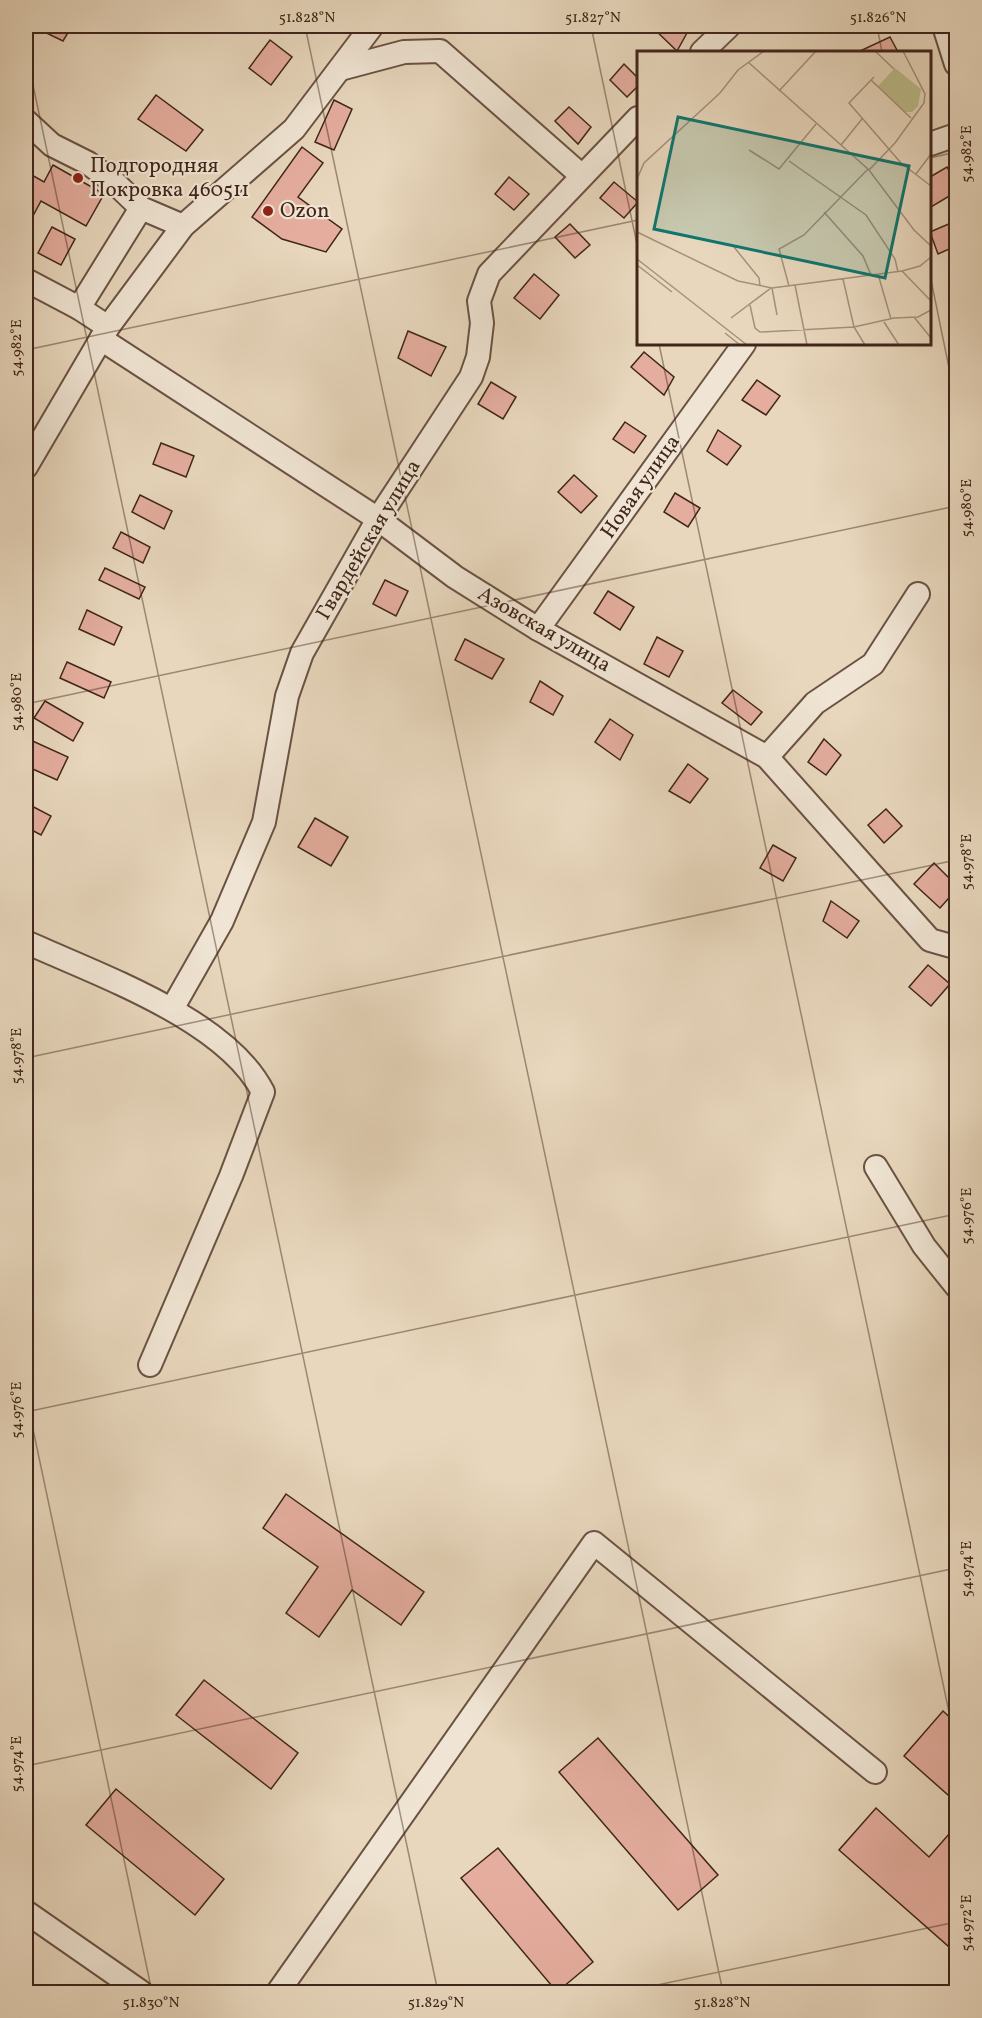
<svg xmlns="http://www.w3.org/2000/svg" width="982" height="2018" font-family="Vollkorn,serif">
	<rect width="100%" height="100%" fill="#e8d7bd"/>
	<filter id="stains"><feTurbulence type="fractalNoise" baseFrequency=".00333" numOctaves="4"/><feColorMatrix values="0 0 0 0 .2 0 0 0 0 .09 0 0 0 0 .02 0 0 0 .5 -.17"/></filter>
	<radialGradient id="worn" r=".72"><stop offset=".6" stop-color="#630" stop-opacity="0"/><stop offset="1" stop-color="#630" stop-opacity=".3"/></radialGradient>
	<g fill="#e4ad9e" stroke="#40261a" stroke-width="1.5">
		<polygon points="32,26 72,26 63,41"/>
		<polygon points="651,26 678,26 687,33 677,51"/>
		<polygon points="855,26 878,26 858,33"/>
		<polygon points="890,37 898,52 860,52 860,51"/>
		<polygon points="270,40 292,57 271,85 249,68"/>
		<polygon points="624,64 638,78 638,86 627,97 610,80"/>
		<polygon points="156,95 203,130 186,151 138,119"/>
		<polygon points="334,100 352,109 334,150 315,142"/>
		<polygon points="569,107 591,127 578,144 555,121"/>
		<polygon points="302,147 323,163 298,197 342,229 326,252 282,239 252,217"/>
		<polygon points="53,165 104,194 86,226 41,201 26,229 26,186 32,175 44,182"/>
		<polygon points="947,167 956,183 956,192 931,207 930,177"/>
		<polygon points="509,177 529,194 514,210 495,194"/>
		<polygon points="614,182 638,202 624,218 600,198"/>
		<polygon points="951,223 956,234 956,246 938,254 930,232"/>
		<polygon points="570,224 590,245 575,258 555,237"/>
		<polygon points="52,227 75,239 61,265 38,253"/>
		<polygon points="534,274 559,295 540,319 514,298"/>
		<polygon points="956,292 956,308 950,295"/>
		<polygon points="408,331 446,347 431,376 398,358"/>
		<polygon points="644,352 674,377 664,395 631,367"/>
		<polygon points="757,380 780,396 766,415 742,400"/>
		<polygon points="491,382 516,397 503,419 478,404"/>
		<polygon points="625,422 646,436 634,453 613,439"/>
		<polygon points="718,430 741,446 727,465 707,451"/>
		<polygon points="161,443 194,456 186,477 153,464"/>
		<polygon points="574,475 597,496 581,513 558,492"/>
		<polygon points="675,493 700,508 688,527 664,512"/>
		<polygon points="140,495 172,511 164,529 132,512"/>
		<polygon points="121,532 150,547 143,563 113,548"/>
		<polygon points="105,568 145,587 139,599 99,580"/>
		<polygon points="385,580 408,591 396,616 373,604"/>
		<polygon points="608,591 634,607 620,630 594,613"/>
		<polygon points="87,610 122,627 114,645 79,629"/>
		<polygon points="657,637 683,651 669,677 644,664"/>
		<polygon points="465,639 504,659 492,679 455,660"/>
		<polygon points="67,662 111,682 104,698 60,678"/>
		<polygon points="540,681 563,696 553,715 530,702"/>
		<polygon points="733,690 762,712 751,725 722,703"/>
		<polygon points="45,701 83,723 73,741 34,718"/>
		<polygon points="610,719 633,735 620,760 595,742"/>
		<polygon points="26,738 68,757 57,780 26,766"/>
		<polygon points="824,739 841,755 826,775 808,762"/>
		<polygon points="688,764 708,779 690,803 669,791"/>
		<polygon points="26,803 51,816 41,835 26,827"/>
		<polygon points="886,809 902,826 884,843 868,825"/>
		<polygon points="315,818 348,837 331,866 298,847"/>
		<polygon points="773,845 796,858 783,881 760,868"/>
		<polygon points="934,863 956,885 956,890 940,908 914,884"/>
		<polygon points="831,901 859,921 847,938 823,921"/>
		<polygon points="928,965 950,984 931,1006 909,987"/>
		<polygon points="286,1494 424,1592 401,1625 352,1590 319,1637 286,1613 318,1567 263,1528"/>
		<polygon points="204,1680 298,1753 271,1789 176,1715"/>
		<polygon points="943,1711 956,1723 956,1802 904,1756"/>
		<polygon points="598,1738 718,1875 678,1910 559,1772"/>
		<polygon points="116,1789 224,1879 195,1915 86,1825"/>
		<polygon points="876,1808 929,1857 956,1826 956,1953 839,1850"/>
		<polygon points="498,1848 593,1962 557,1992 461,1878"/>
	</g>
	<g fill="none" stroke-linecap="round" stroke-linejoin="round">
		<defs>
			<g id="minor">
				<polyline points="944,26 956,64"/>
				<polyline points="702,52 729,26"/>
				<polyline points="340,69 404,52 440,51 582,176"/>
				<polyline points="26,121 52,145 88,163 114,182 141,208 183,226"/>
				<polyline points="930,144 956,135"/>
				<polyline points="26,280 79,308 108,327"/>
				<polyline points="79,308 141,208"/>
				<polyline points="101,339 378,519 455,577 538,629 767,757 930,940 951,946 956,942"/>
				<polyline points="26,467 108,327 183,226 294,129 372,26"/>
				<polyline points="538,629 744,344"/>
				<polyline points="767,757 815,703 873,664 918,594"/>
				<path d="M 26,942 C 98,975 226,1019 263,1092 L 231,1176 L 150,1365"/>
				<polyline points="172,1009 222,921 264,822 287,696 302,653 378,519 471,377 478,357 482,323 479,301 489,274 638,118"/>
				<polyline points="876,1167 924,1246 956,1286"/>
				<polyline points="26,1912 141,1992"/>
				<polyline points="278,1992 594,1543 875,1772"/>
			</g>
		</defs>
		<use href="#minor" stroke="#6a5243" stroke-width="26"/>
		<use href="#minor" stroke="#f0e5d4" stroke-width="22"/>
	</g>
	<path fill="none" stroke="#40261a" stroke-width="1.5" stroke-opacity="0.45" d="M 305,26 L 723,1992M 591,26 L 638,249M 877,26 L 882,52M 26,52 L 438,1992M 930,158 L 956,152M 930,275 L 956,402M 659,344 L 956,1745M 26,350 L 638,220M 26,704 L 956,506M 26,1058 L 956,860M 26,1396 L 152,1992M 26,1412 L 956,1214M 26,1766 L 956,1568M 624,1992 L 956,1922"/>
	<g fill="#8f2418" stroke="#f0e5d4" stroke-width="2">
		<circle cx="78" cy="178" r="6"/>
		<circle cx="268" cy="211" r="6"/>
	</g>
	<g text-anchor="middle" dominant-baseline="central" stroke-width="4.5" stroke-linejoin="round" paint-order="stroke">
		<g font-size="21" fill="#40261a" stroke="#f0e5d4" text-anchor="start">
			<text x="90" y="166">Подгородняя<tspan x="90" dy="24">Покровка 460511</tspan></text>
			<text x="280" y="211">Ozon</text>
		</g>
		<g font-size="21" fill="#40261a" stroke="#f0e5d4">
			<text transform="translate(641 487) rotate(-55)">Новая улица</text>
			<text transform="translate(369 540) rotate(-59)">Гвардейская улица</text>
			<text transform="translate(544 630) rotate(30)">Азовская улица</text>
		</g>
	</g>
	<g transform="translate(637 51)">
		<rect width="294" height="294" fill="#e8d7bd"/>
		<path d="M 258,17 L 284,38 L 281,55 L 275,61 L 268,61 L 241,35 Z" fill="#bdbc8c"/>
		<path fill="none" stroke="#a5907c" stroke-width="1.5" d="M 238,0 L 257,18M 111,11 L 232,119 L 277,179 L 294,195M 237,26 L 212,52 L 264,112 L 294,135M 234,29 L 274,67M 142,40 L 179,0M 204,94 L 225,68M 112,99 L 142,118 L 179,73M 152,110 L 229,164 L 258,208 L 261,221M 232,119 L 258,92 L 287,52 L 288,43 L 266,0M 279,123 L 294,103M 0,128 L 7,112 L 83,42 L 101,19 L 127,0M 0,143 L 0,178M 187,161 L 226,205 L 234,224M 0,181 L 101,230 L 135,237 L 265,220 L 283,215 L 294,206M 97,196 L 122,227 L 123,235M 0,208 L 110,294M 0,214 L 35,241M 265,220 L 294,250M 241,223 L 254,268M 206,228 L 217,276 L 228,294M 158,234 L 170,294M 152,235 L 142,198 L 167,184 L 231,118M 135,237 L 140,264M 113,254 L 118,277 L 123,281 L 217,276 L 257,267 L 281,266 L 294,259M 277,266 L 294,287M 94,267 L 134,237M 247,271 L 262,294M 88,282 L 103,294"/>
		<path fill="#0f766e" fill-opacity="0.15" stroke="#0f766e" stroke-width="3" d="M 41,66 L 272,115 L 248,227 L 17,178 Z"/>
		<rect width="294" height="294" fill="none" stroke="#40261a" stroke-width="3"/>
	</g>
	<rect width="982" height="2018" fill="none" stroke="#e8d7bd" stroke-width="66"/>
	<rect x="33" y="33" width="916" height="1952" fill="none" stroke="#40261a" stroke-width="2"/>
	<g font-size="15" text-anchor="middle" fill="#40261a">
		<text x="307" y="22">51.828°N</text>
		<text x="593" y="22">51.827°N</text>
		<text x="878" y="22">51.826°N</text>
		<text transform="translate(966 154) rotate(-90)" y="5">54.982°E</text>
		<text transform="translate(16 348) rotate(-90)" y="5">54.982°E</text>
		<text transform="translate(966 508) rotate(-90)" y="5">54.980°E</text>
		<text transform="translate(16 702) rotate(-90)" y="5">54.980°E</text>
		<text transform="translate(966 862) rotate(-90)" y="5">54.978°E</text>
		<text transform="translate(16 1056) rotate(-90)" y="5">54.978°E</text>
		<text transform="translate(966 1216) rotate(-90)" y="5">54.976°E</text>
		<text transform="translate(16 1410) rotate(-90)" y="5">54.976°E</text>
		<text transform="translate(966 1569) rotate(-90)" y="5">54.974°E</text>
		<text transform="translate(16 1764) rotate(-90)" y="5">54.974°E</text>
		<text transform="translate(966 1923) rotate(-90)" y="5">54.972°E</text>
		<text x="151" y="2007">51.830°N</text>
		<text x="436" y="2007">51.829°N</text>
		<text x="722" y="2007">51.828°N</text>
	</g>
	<rect width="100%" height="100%" filter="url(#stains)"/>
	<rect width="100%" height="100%" fill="url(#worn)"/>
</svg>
